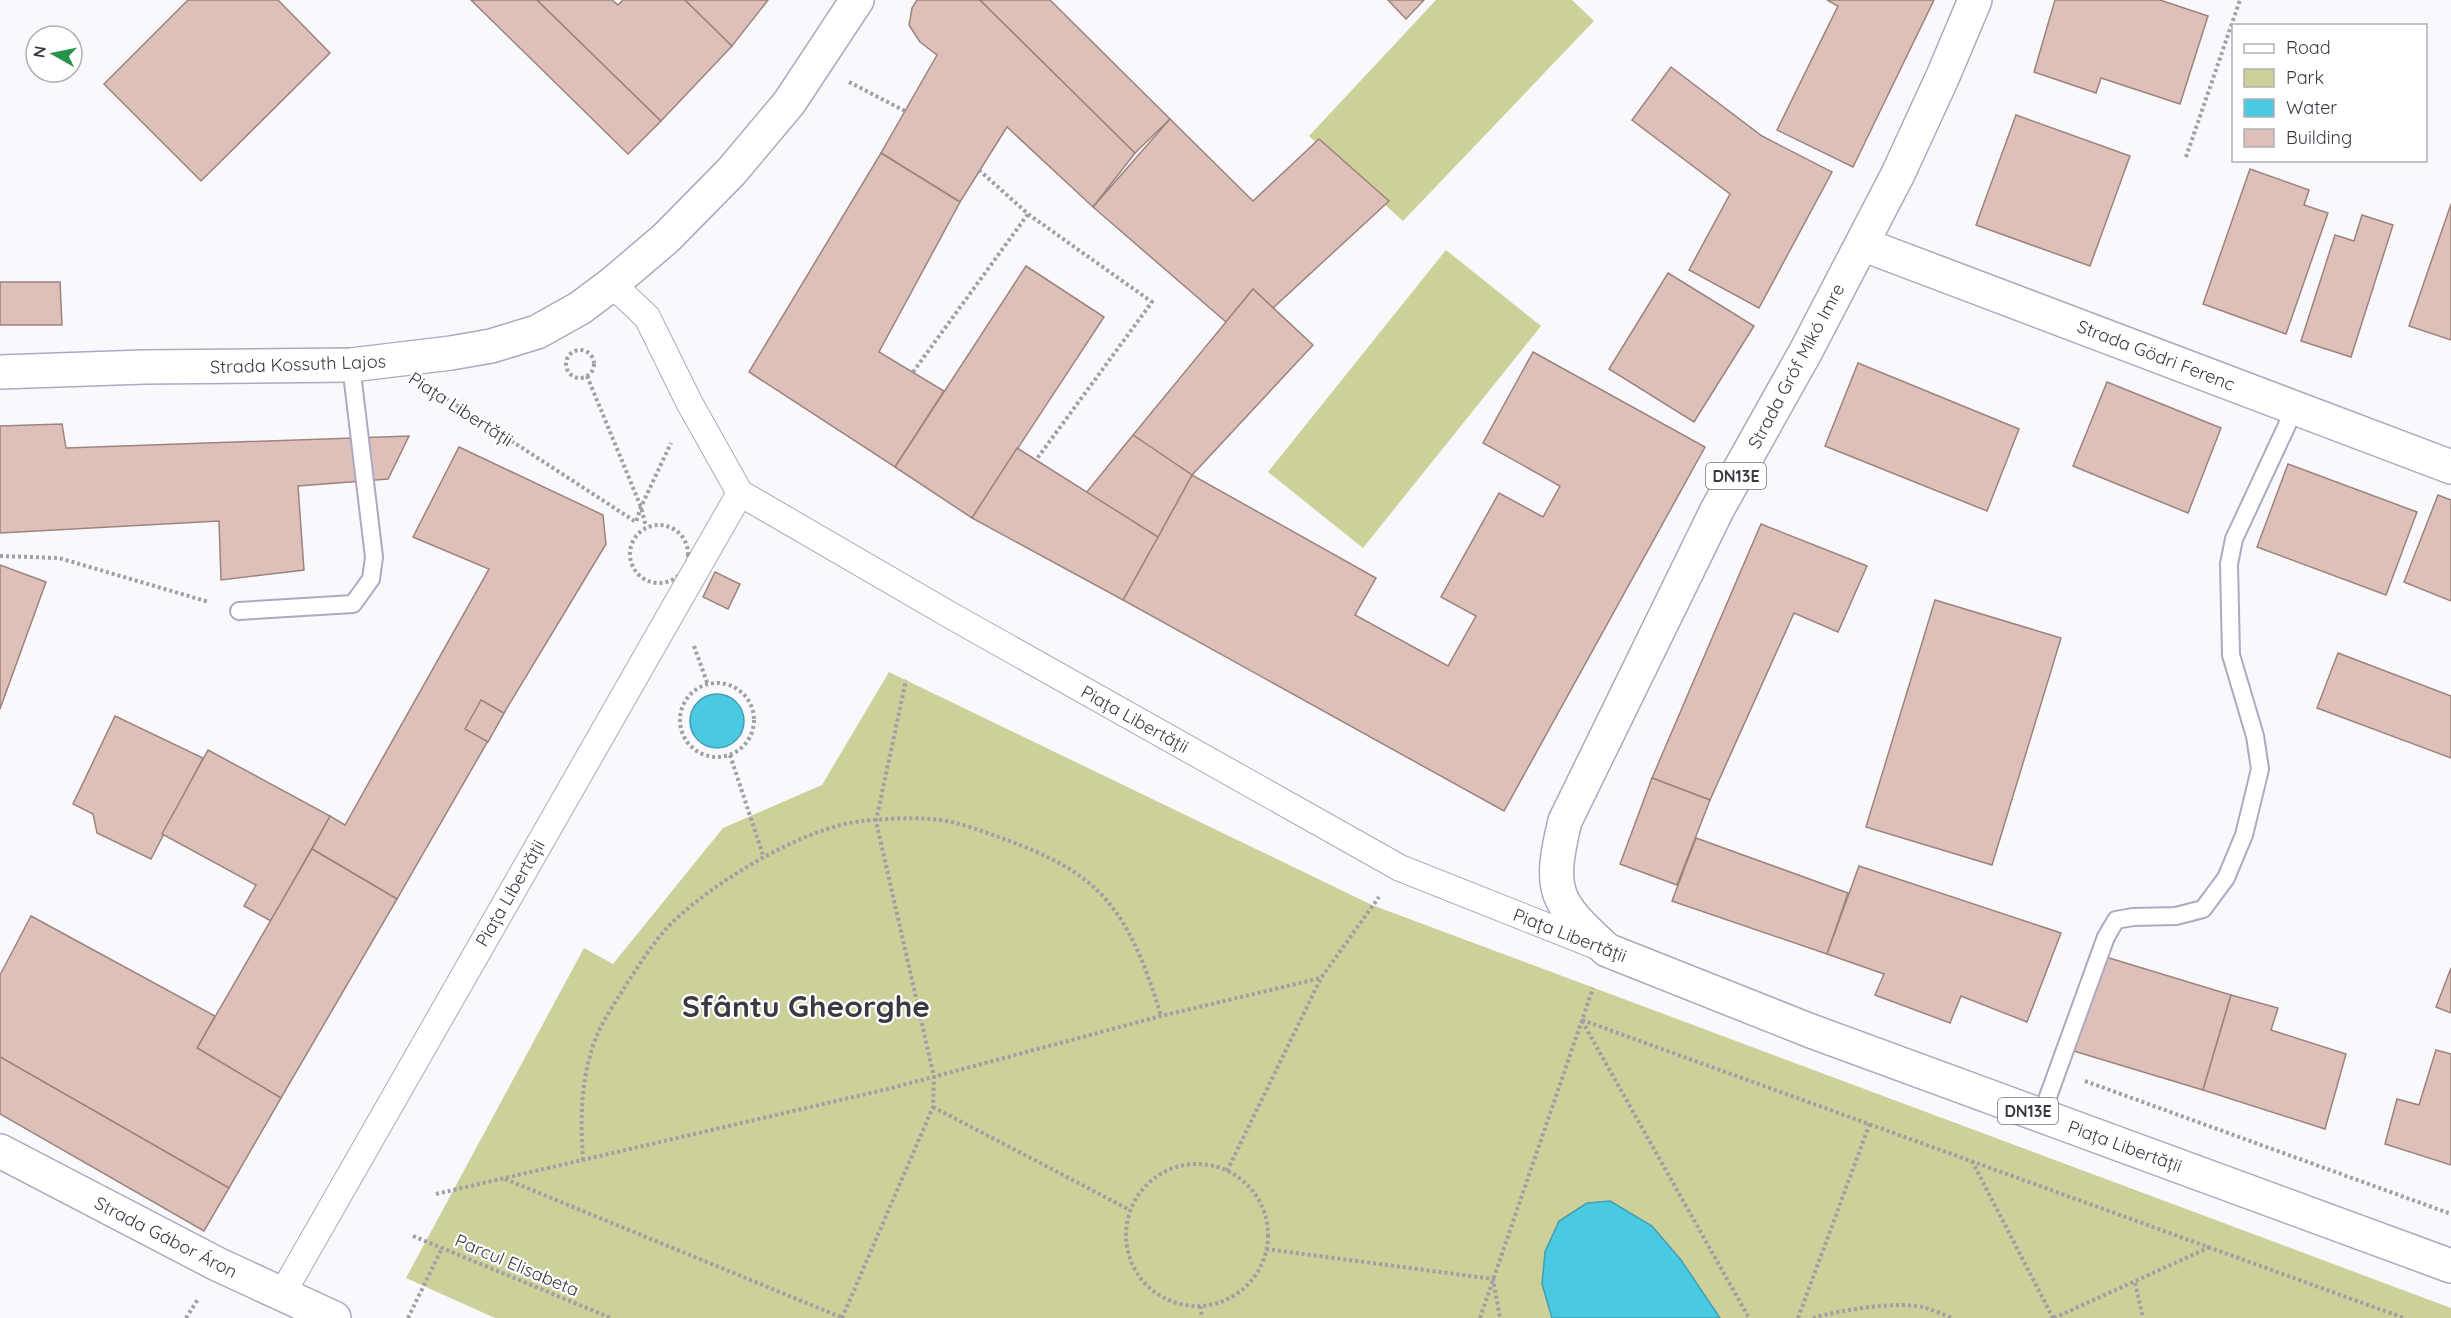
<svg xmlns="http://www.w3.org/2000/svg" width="2451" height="1318" font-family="Quicksand,sans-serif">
	<rect width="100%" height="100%" fill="#f9f8fd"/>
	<g fill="#cdd098">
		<polygon points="1436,0 1572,0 1594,21 1403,221 1309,136"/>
		<polygon points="1446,250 1541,326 1363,548 1268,472"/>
		<polygon points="889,672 1372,905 2451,1308 2451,1318 495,1318 406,1278 584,948 613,964 723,828 822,785"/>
	</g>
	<g fill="#49c9e2" stroke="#459eb2" stroke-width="1.5">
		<circle cx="717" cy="721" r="27"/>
		<polygon points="1610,1201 1652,1226 1681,1260 1720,1318 1552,1318 1542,1284 1545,1252 1559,1221 1587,1203"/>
	</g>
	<g fill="#ddc0ba" stroke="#9d837c" stroke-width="1.5">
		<polygon points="188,0 278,0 330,53 201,181 104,84"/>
		<polygon points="471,0 537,0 661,121 628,154"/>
		<polygon points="537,0 612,0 618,5 623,0 685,0 732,46 661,121"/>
		<polygon points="685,0 768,0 732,46"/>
		<polygon points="917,0 980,0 1135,153 1093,207 1007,127 960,202 881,153 937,55 920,42 909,25 912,8"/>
		<polygon points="980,0 1050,0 1170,119 1135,153"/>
		<polygon points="1388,0 1424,0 1406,19"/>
		<polygon points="1827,0 1934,0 1853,167 1777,130 1838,6"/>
		<polygon points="2055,0 2160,0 2208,16 2180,104 2101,78 2096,93 2034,72"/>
		<polygon points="1671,67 1762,136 1832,172 1759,308 1689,270 1730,194 1632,120"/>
		<polygon points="2016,115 2130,156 2090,266 1976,225"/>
		<polygon points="1170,119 1253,201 1319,139 1389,201 1273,308 1253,289 1226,322 1093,207"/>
		<polygon points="881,153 960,202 879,352 944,391 895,467 749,372"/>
		<polygon points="2250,169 2309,190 2304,205 2328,213 2286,334 2203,304"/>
		<polygon points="2451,204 2451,340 2409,326"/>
		<polygon points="2362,215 2393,225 2351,357 2301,341 2335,235 2354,241"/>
		<polygon points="1026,266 1104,317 972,518 895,467"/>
		<polygon points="1668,273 1754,326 1694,422 1609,369"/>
		<polygon points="0,282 60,282 62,325 0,325"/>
		<polygon points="1253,289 1313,345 1192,475 1133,435"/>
		<polygon points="1533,352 1705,447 1504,811 1123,600 1192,475 1376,578 1355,615 1448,666 1476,616 1441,597 1499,493 1543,517 1560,486 1483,443"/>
		<polygon points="1858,363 2019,429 1987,511 1825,446"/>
		<polygon points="2107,382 2221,428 2188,513 2073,466"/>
		<polygon points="62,424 66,448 409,436 388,479 298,486 304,570 221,580 219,521 0,533 0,426"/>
		<polygon points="1133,435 1192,475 1158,537 1086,493"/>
		<polygon points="459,447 603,515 606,544 504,713 397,899 312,849 330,816 345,825 489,569 413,537"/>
		<polygon points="1017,448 1158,537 1123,600 972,518"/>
		<polygon points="2288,464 2417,512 2386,595 2257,547"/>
		<polygon points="2438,495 2451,500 2451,601 2404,582"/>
		<polygon points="1761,524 1867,566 1838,632 1794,613 1710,800 1652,778"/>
		<polygon points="0,565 46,582 0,709"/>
		<polygon points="715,572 740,584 728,609 703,597"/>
		<polygon points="1935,600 2061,638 1992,865 1866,827"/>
		<polygon points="2338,653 2451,696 2451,758 2317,708"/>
		<polygon points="481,700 504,713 488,742 465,729"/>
		<polygon points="115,716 203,758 151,859 97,833 93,814 73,804"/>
		<polygon points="208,750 330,816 271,921 244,906 256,885 162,834"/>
		<polygon points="1652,778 1710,800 1677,885 1620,864"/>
		<polygon points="1696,838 1848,893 1827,954 1672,901"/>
		<polygon points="312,849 397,899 281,1098 197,1048"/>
		<polygon points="1859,866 2061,933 2027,1022 1961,996 1950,1023 1875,995 1884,974 1827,954"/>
		<polygon points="31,916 215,1016 197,1048 281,1098 229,1188 0,1057 0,975"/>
		<polygon points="2096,954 2231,995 2203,1090 2067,1049"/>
		<polygon points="2451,968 2451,1013 2436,1007"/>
		<polygon points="2231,995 2278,1008 2271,1030 2346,1054 2325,1129 2203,1090"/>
		<polygon points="2436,1050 2451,1054 2451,1165 2385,1144 2397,1099 2419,1105"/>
		<polygon points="0,1057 229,1188 204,1231 0,1114"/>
	</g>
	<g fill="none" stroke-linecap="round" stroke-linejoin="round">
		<defs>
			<g id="service">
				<polyline points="239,611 353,604 371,579 374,557 351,365"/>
				<polyline points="2041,1116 2106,937 2116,920 2133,917 2176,916 2203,909 2226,878 2244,835 2260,769 2255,736 2231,655 2229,564 2234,539 2295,408"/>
			</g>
			<g id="pedestrian">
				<polyline points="612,284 647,317 690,404 740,493 950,615 1400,868 1599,947"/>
				<polyline points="282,1294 740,493"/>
			</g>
			<polyline id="minor" points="1862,244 2451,467"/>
			<g id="secondary">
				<polyline points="0,372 144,367 351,365 451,353 491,346 537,332 580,308 612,284 666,238 731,172 789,103 857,0"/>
				<polyline points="0,1151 217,1264 334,1318"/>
			</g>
			<path id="primary" d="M 1975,0 L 1943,76 L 1898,174 L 1806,351 L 1717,510 L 1565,821 C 1548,891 1554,902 1607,950 L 1811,1031 L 2451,1266"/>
		</defs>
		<use href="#service" stroke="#aea8c0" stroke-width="20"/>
		<use href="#pedestrian" stroke="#aea8c0" stroke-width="28"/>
		<use href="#minor" stroke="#aea8c0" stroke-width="36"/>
		<use href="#secondary" stroke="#aea8c0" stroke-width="36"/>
		<use href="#primary" stroke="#aea8c0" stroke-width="36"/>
		<g stroke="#a09ea6" stroke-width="4" stroke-dasharray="3 3" stroke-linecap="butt">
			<polyline points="849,82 905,111"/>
			<polyline points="2186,157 2240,0"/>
			<polyline points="979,170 1028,214 1152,302 1036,460"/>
			<circle cx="580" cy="364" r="14"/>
			<polyline points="913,372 1028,214"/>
			<polyline points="587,376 641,507 646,527"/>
			<polyline points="441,395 636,522 641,507 671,443"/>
			<circle cx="659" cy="554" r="29"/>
			<polyline points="0,556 59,558 209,602"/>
			<polyline points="694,646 708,685"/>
			<circle cx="717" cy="720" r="37"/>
			<polyline points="730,755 764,858"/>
			<polyline points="1582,1020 2404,1318"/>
			<polyline points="1582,1021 1749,1318"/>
			<polyline points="2085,1081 2451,1214"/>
			<polyline points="933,1107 1130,1210"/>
			<path d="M 583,1160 C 580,1120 581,1078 595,1040 C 602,1022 614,1004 624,988 C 637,968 650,947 666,929 C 706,886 803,827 862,821 C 884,819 909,817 930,819 C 955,820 981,831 1004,839 C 1042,853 1082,870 1108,902 C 1135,934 1149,977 1161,1016"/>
			<polyline points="1972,1161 2053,1318"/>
			<circle cx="1197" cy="1235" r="71"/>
			<polyline points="1227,1171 1321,978 1379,897"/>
			<polyline points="505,1179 843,1318"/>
			<polyline points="436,1194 888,1089 1161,1016 1321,978"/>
			<polyline points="413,1236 611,1318"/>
			<polyline points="1266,1249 1493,1279 1500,1318"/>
			<polyline points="2135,1283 2143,1318"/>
			<polyline points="1200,1306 1202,1318"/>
			<polyline points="186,1318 198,1299"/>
			<polyline points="408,1318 442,1248"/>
			<polyline points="842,1318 933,1107 934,1077 876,821 906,680"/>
			<polyline points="1480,1318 1593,988"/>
			<polyline points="1798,1318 1870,1123"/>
			<path d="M 1813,1318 C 1841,1310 1898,1300 1926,1308 C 1935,1311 1944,1315 1953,1318"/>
			<polyline points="2054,1318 2210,1247"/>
		</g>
		<use href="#service" stroke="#fff" stroke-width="16"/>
		<use href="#pedestrian" stroke="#fff" stroke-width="26"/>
		<use href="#minor" stroke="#fff" stroke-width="33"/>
		<use href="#secondary" stroke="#fff" stroke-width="33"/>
		<use href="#primary" stroke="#fff" stroke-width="33"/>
	</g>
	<g text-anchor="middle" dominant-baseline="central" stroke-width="4.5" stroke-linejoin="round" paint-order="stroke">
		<g fill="#fff" stroke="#76747b" stroke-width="1.5">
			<rect x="1706" y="463" width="60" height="26" rx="4.5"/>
			<rect x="1998" y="1098" width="60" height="26" rx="4.5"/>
		</g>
		<g font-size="16" font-weight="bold" fill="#3b3842">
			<text x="1736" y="476">DN13E</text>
			<text x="2028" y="1111">DN13E</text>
		</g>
		<g font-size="18" fill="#3b3842" stroke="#fff">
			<text transform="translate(2156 355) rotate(21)">Strada Gödri Ferenc</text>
			<text transform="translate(298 364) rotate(-2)">Strada Kossuth Lajos</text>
			<text transform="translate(1796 366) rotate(-62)">Strada Gróf Mikó Imre</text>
			<text transform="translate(461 409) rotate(33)">Piața Libertății</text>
			<text transform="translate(1135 719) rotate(29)">Piața Libertății</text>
			<text transform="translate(510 893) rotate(-60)">Piața Libertății</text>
			<text transform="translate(1570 935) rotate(21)">Piața Libertății</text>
			<text transform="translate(2125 1146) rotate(20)">Piața Libertății</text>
			<text transform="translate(166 1237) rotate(27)">Strada Gábor Áron</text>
			<text transform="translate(517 1265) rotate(23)">Parcul Elisabeta</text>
		</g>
		<g font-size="30" font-weight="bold" fill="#3b3842" stroke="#fff">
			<text x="806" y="1006">Sfântu Gheorghe</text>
		</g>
	</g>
	<rect x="2232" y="24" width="195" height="138" fill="#ffffff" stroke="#b1afb3" stroke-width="1.5"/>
	<rect x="2244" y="44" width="30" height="9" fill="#ffffff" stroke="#b1afb3" stroke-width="1.5"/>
	<text x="2286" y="54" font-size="18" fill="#3b3842">Road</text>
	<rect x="2244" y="69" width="30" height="18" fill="#cdd098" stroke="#b1afb3" stroke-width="1.5"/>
	<text x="2286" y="84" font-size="18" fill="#3b3842">Park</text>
	<rect x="2244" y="99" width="30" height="18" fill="#49c9e2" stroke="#b1afb3" stroke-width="1.5"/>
	<text x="2286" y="114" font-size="18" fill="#3b3842">Water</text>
	<rect x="2244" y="129" width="30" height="18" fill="#ddc0ba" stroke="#b1afb3" stroke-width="1.5"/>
	<text x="2286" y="144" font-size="18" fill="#3b3842">Building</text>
	<g transform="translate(54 54) rotate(279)"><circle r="28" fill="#ffffff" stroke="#b1afb3" stroke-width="1.5"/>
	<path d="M0-4.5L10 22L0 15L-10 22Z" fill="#28934a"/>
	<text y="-9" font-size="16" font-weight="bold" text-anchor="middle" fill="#3b3842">N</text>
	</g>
</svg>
